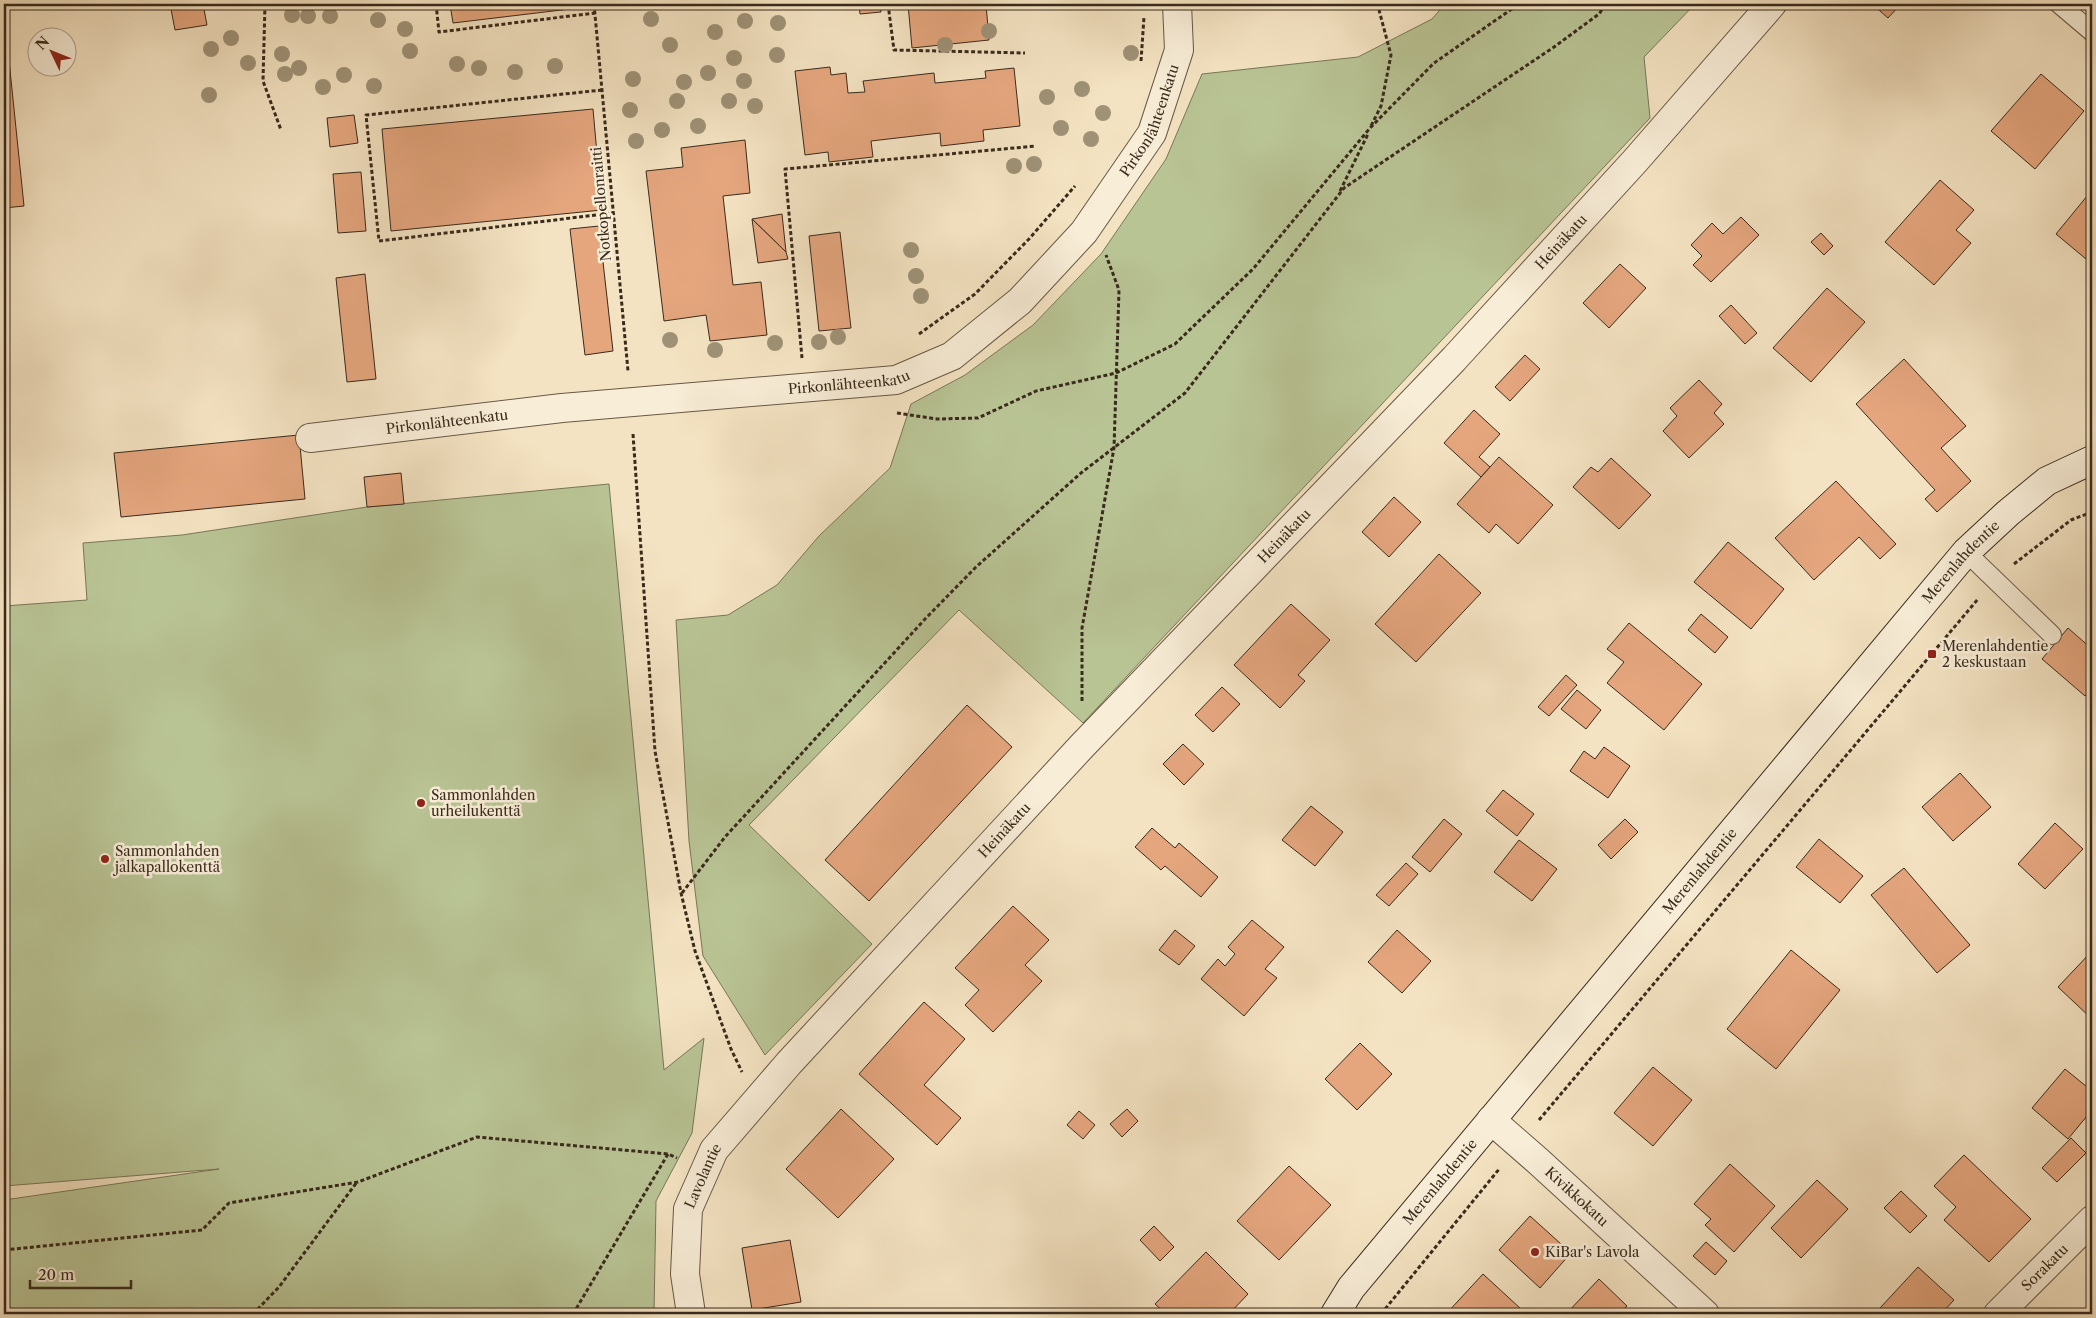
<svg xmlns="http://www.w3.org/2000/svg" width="2096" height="1318" font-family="'Libre Caslon Text',serif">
	<rect width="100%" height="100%" fill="#f4e3c2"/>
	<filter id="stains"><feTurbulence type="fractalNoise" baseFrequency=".004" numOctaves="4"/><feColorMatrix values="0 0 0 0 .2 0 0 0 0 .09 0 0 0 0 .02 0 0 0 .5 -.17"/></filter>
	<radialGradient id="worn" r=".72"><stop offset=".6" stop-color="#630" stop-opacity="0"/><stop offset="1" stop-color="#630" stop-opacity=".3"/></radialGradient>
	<g fill="#b9c495" stroke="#797758">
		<polygon points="1445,4 1695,4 1644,57 1650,118 1083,723 959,610 749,825 872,944 765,1055 703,956 689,841 676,620 728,615 777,585 819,536 890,468 911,404 965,375 1033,325 1101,254 1166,159 1202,74 1358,57 1432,19"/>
		<polygon points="609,484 664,1070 704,1038 692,1133 656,1201 654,1314 4,1314 4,1200 219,1169 4,1186 4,606 87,600 83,543 182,535 367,507"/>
	</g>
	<g fill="#e5a67e" stroke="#392a1c">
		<polygon points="170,4 203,4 207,25 175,30"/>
		<polygon points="450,4 570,4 570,9 453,23"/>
		<polygon points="859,4 880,4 881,12 860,14"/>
		<polygon points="908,4 986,4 989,40 912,48"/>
		<polygon points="1872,4 1901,4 1888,18"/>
		<polygon points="4,12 24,206 4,208"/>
		<polygon points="830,67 831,75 846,73 848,93 865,92 863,81 934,73 935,83 986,78 985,71 1014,68 1020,126 983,130 984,141 941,146 940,133 871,141 873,157 829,162 828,152 805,155 795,71"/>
		<polygon points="2041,74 2084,111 2035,169 1991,131"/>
		<polygon points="593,109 602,210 391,231 382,129"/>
		<polygon points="354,115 358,143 330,147 327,118"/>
		<polygon points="745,140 750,193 723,196 733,285 761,282 767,335 710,341 706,315 664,321 646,171 683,167 681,148"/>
		<polygon points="361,172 366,231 338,233 333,174"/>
		<polygon points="1940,180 1974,210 1956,230 1971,243 1934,285 1885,242"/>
		<polygon points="2092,190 2092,264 2056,234"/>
		<polygon points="782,214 786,252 752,219"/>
		<polygon points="1741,217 1759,235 1711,282 1693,265 1702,256 1691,245 1712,223 1723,234"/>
		<polygon points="752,219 786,252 788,259 758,263"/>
		<polygon points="599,226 613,351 585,355 570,229"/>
		<polygon points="840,232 851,328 819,331 809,236"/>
		<polygon points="1821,233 1833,246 1824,255 1811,242"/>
		<polygon points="1620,264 1646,288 1609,328 1583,303"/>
		<polygon points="365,274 376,379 347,382 336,278"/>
		<polygon points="1827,288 1865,322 1811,382 1773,348"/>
		<polygon points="1731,305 1757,333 1745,344 1719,316"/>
		<polygon points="1525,355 1540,369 1510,401 1495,387"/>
		<polygon points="1904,359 1966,426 1941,448 1971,481 1937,512 1925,499 1935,490 1856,404"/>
		<polygon points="1699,380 1722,404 1714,413 1724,424 1689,458 1663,431 1677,416 1670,408"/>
		<polygon points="1474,410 1500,434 1479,457 1490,467 1481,477 1444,443"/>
		<polygon points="299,435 305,499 121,517 114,453"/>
		<polygon points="1499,457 1553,505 1518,544 1496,524 1489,533 1457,504"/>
		<polygon points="1611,458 1651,495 1619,529 1573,487 1591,467 1598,472"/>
		<polygon points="401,473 404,504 367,507 364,477"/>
		<polygon points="1836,481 1896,544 1880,559 1859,537 1814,580 1775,538"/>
		<polygon points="1394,497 1421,522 1389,557 1362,532"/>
		<polygon points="1728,542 1784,589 1751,629 1694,582"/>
		<polygon points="1439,554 1481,593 1416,662 1375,624"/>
		<polygon points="1291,604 1330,640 1298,675 1305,681 1280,708 1234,665"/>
		<polygon points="1701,614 1728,637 1715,653 1688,630"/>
		<polygon points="1629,623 1702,684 1664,730 1607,683 1624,662 1607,649"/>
		<polygon points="2068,628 2092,649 2092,687 2085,696 2042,659"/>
		<polygon points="1566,675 1577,685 1549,716 1538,707"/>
		<polygon points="1222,687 1240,704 1213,732 1195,715"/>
		<polygon points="1577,690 1601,710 1586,729 1561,709"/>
		<polygon points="967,705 1012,747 869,901 825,860"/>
		<polygon points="1183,744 1204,764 1184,785 1163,764"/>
		<polygon points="1604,747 1630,766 1608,798 1570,771 1584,751 1595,759"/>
		<polygon points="1960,773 1991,807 1953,841 1922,807"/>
		<polygon points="1503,790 1534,814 1517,836 1486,811"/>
		<polygon points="1311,806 1343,832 1315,866 1282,840"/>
		<polygon points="1444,819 1462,834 1430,872 1412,857"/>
		<polygon points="1625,819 1638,832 1611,859 1598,845"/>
		<polygon points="2055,823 2083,849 2045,889 2018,864"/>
		<polygon points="1152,828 1175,848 1179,843 1218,877 1201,897 1165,866 1161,870 1135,847"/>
		<polygon points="1819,839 1863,876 1840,903 1796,867"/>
		<polygon points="1519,840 1557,869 1532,901 1494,872"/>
		<polygon points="1406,863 1418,874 1389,906 1376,895"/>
		<polygon points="1904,868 1970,945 1937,973 1871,895"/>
		<polygon points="1013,906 1049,940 1025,965 1042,981 993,1032 965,1005 979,990 955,968"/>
		<polygon points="1252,920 1284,947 1265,969 1277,978 1244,1016 1201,979 1218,959 1225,966 1235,954 1228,947"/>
		<polygon points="1175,930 1195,946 1179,965 1159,950"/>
		<polygon points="1397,930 1431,961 1402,993 1368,962"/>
		<polygon points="1791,950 1840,990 1776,1069 1727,1029"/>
		<polygon points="2092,951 2092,1019 2058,987"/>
		<polygon points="924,1002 965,1039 924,1085 961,1118 937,1145 859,1074"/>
		<polygon points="1360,1043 1392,1074 1357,1110 1325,1079"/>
		<polygon points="1653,1067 1692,1100 1653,1146 1614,1113"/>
		<polygon points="2065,1069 2092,1091 2092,1110 2068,1139 2032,1108"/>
		<polygon points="841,1109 894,1159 838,1218 786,1169"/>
		<polygon points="1127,1109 1138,1121 1122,1137 1110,1124"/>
		<polygon points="1079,1111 1095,1125 1083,1139 1067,1125"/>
		<polygon points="2071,1138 2086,1153 2057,1182 2042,1168"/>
		<polygon points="1964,1155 2031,1219 1989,1262 1944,1220 1956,1207 1934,1186"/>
		<polygon points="1730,1164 1775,1206 1734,1252 1705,1225 1711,1219 1694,1204"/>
		<polygon points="1289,1166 1331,1205 1279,1260 1237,1221"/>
		<polygon points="1817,1180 1848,1209 1801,1258 1771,1228"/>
		<polygon points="1901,1191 1927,1216 1910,1233 1884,1208"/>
		<polygon points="1530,1216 1571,1253 1540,1288 1499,1250"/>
		<polygon points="1154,1226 1174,1247 1160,1261 1140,1240"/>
		<polygon points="790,1240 801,1302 752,1310 742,1248"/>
		<polygon points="1706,1242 1727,1261 1715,1275 1693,1256"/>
		<polygon points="1206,1252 1248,1294 1229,1314 1166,1314 1155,1304"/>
		<polygon points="1918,1267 1954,1300 1941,1314 1886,1314 1880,1308"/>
		<polygon points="1483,1274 1521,1309 1516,1314 1446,1314"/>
		<polygon points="1599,1279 1627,1306 1619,1314 1566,1314"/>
		<polygon points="2091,1304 2092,1314 2082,1314"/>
	</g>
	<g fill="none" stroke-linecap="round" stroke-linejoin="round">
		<defs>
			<g id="service">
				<polyline points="2059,4 2092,32"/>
				<polyline points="1966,552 2052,635"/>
			</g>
			<g id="minor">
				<path id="s1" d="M 310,438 L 562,408 L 896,380 L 952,356 L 1020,301 L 1084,232 L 1152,133 L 1179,50 L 1177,4"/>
				<path id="s2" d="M 1491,1120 L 1538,1161 L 1705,1314"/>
				<path id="s3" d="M 691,1314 L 685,1274 L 688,1209 L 714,1150 L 789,1063 L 1082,746 L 1454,359 L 1635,161 L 1772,4"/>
				<path id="s4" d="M 1998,1314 L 2092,1220"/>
			</g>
			<g id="secondary">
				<path id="s5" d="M 1335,1314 L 1351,1288 L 1966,552 L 2008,513 L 2047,481 L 2092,460"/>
			</g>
		</defs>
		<use href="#service" stroke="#685846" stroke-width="20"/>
		<use href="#minor" stroke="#685846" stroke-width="30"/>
		<use href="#secondary" stroke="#392a1c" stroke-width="30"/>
		<g stroke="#392a1c" stroke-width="3" stroke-dasharray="4 2.5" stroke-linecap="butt">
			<polyline points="265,4 263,81 281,130"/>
			<polyline points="436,4 439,32 595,13"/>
			<polyline points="594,4 628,371"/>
			<polyline points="888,4 894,50 1025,53"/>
			<polyline points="1367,4 1379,10 1391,55 1381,106 1371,126"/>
			<polyline points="1141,61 1144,17"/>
			<polyline points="602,90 366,115 379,241 613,213"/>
			<polyline points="1340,191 1368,134"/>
			<polyline points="919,334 975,294 1029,239 1075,186"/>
			<polyline points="802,358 785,169 1036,146"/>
			<polyline points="897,413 937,419 978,418 1036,391 1116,373 1175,344 1253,269 1370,128 1434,63 1519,4"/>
			<polyline points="633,434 655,751 681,893 695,951 731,1049 742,1072"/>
			<polyline points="2014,564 2071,520 2092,512"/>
			<polyline points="1082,701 1082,628 1114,448 1119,290 1106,255"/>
			<polyline points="682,893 725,837 926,618 976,567 1081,473 1185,393 1344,188 1554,47 1599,14 1606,4"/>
			<polyline points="1539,1120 1978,599"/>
			<polyline points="4,1250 202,1230 229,1203 358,1182 477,1137 668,1154 677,1158"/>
			<polyline points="253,1314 279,1287 357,1182"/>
			<polyline points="573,1314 668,1154"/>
			<polyline points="1381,1314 1500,1168"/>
		</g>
		<use href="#service" stroke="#f8edd7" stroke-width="18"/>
		<use href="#minor" stroke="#f8edd7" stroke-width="28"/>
		<use href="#secondary" stroke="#f8edd7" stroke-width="28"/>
	</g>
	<g fill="#9f9277">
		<circle cx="292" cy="15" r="8"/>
		<circle cx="308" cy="16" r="8"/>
		<circle cx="330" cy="16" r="8"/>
		<circle cx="651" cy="19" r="8"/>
		<circle cx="378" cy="20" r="8"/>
		<circle cx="745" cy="21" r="8"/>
		<circle cx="778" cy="23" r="8"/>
		<circle cx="405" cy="29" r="8"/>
		<circle cx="989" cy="31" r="8"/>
		<circle cx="715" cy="32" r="8"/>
		<circle cx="231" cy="38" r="8"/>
		<circle cx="670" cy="45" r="8"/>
		<circle cx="945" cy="45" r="8"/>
		<circle cx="211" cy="49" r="8"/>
		<circle cx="410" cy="51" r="8"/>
		<circle cx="1131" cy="53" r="8"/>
		<circle cx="282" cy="54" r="8"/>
		<circle cx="777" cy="55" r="8"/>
		<circle cx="734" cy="58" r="8"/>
		<circle cx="248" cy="63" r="8"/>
		<circle cx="457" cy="64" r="8"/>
		<circle cx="555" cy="66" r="8"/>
		<circle cx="299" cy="68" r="8"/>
		<circle cx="479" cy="68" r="8"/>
		<circle cx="515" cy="72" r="8"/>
		<circle cx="708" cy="73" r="8"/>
		<circle cx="285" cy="74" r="8"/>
		<circle cx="344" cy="75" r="8"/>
		<circle cx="633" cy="79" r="8"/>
		<circle cx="744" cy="81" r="8"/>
		<circle cx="684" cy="82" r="8"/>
		<circle cx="374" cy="86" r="8"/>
		<circle cx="323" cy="87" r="8"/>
		<circle cx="1082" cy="89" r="8"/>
		<circle cx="209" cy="95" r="8"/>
		<circle cx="1047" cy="97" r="8"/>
		<circle cx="677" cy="101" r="8"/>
		<circle cx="729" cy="101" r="8"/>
		<circle cx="755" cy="106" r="8"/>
		<circle cx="630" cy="110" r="8"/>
		<circle cx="1103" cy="113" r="8"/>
		<circle cx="698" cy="126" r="8"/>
		<circle cx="1061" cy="128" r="8"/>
		<circle cx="662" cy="130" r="8"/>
		<circle cx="1091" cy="139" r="8"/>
		<circle cx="636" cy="141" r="8"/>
		<circle cx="1034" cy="164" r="8"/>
		<circle cx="1014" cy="166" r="8"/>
		<circle cx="911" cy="250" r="8"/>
		<circle cx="916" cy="276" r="8"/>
		<circle cx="921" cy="296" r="8"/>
		<circle cx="838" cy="337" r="8"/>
		<circle cx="670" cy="340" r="8"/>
		<circle cx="819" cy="342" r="8"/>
		<circle cx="775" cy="343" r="8"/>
		<circle cx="715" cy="350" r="8"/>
	</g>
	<g fill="#8f2418" stroke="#f8edd7" stroke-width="2">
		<rect x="1927" y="649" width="10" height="10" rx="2.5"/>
		<circle cx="421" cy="803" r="5"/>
		<circle cx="105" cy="859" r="5"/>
		<circle cx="1535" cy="1252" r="5"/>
	</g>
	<g text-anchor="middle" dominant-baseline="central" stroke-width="5" stroke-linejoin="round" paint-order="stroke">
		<g font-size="14" fill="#392a1c" stroke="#f8edd7">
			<text stroke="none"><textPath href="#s1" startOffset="962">Pirkonlähteenkatu</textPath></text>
			<text transform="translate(601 204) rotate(-95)">Notkopellonraitti</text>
			<text stroke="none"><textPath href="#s3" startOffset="1412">Heinäkatu</textPath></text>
			<text stroke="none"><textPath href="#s1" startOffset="542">Pirkonlähteenkatu</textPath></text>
			<text stroke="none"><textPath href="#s1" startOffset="138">Pirkonlähteenkatu</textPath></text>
			<text stroke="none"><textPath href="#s3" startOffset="1008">Heinäkatu</textPath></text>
			<text stroke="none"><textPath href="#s5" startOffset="979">Merenlahdentie</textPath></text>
			<text stroke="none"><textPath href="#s3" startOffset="602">Heinäkatu</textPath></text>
			<text stroke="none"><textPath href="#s5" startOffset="574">Merenlahdentie</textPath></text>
			<text stroke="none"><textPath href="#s3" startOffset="142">Lavolantie</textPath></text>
			<text stroke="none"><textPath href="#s5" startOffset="169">Merenlahdentie</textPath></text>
			<text stroke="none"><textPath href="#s2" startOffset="115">Kivikkokatu</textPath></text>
			<text stroke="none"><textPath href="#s4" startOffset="66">Sorakatu</textPath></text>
		</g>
		<g font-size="14" fill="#392a1c" stroke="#f8edd7" text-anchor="start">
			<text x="1942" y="646">Merenlahdentie<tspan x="1942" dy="16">2 keskustaan</tspan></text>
			<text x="431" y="795">Sammonlahden<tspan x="431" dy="16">urheilukenttä</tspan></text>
			<text x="115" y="851">Sammonlahden<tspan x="115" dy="16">jalkapallokenttä</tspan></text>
			<text x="1545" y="1252">KiBar's Lavola</text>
		</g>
	</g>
	<rect width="2096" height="1318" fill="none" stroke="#f4e3c2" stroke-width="20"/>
	<rect x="5" y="5" width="2086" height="1308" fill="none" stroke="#392a1c" stroke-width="2.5"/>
	<rect x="10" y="10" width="2076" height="1298" fill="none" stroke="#392a1c"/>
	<g transform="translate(52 52) rotate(313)"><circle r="24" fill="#f8edd7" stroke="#ac9f8c"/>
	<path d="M0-4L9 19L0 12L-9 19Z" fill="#8f2418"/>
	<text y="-8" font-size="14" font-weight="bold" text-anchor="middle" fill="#392a1c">N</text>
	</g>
	<path d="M30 1280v8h101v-8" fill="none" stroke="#392a1c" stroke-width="2.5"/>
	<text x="38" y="1280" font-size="15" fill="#392a1c" stroke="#f8edd7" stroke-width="4" paint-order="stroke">20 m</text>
	<rect width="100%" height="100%" filter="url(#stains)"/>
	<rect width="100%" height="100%" fill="url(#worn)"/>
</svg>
